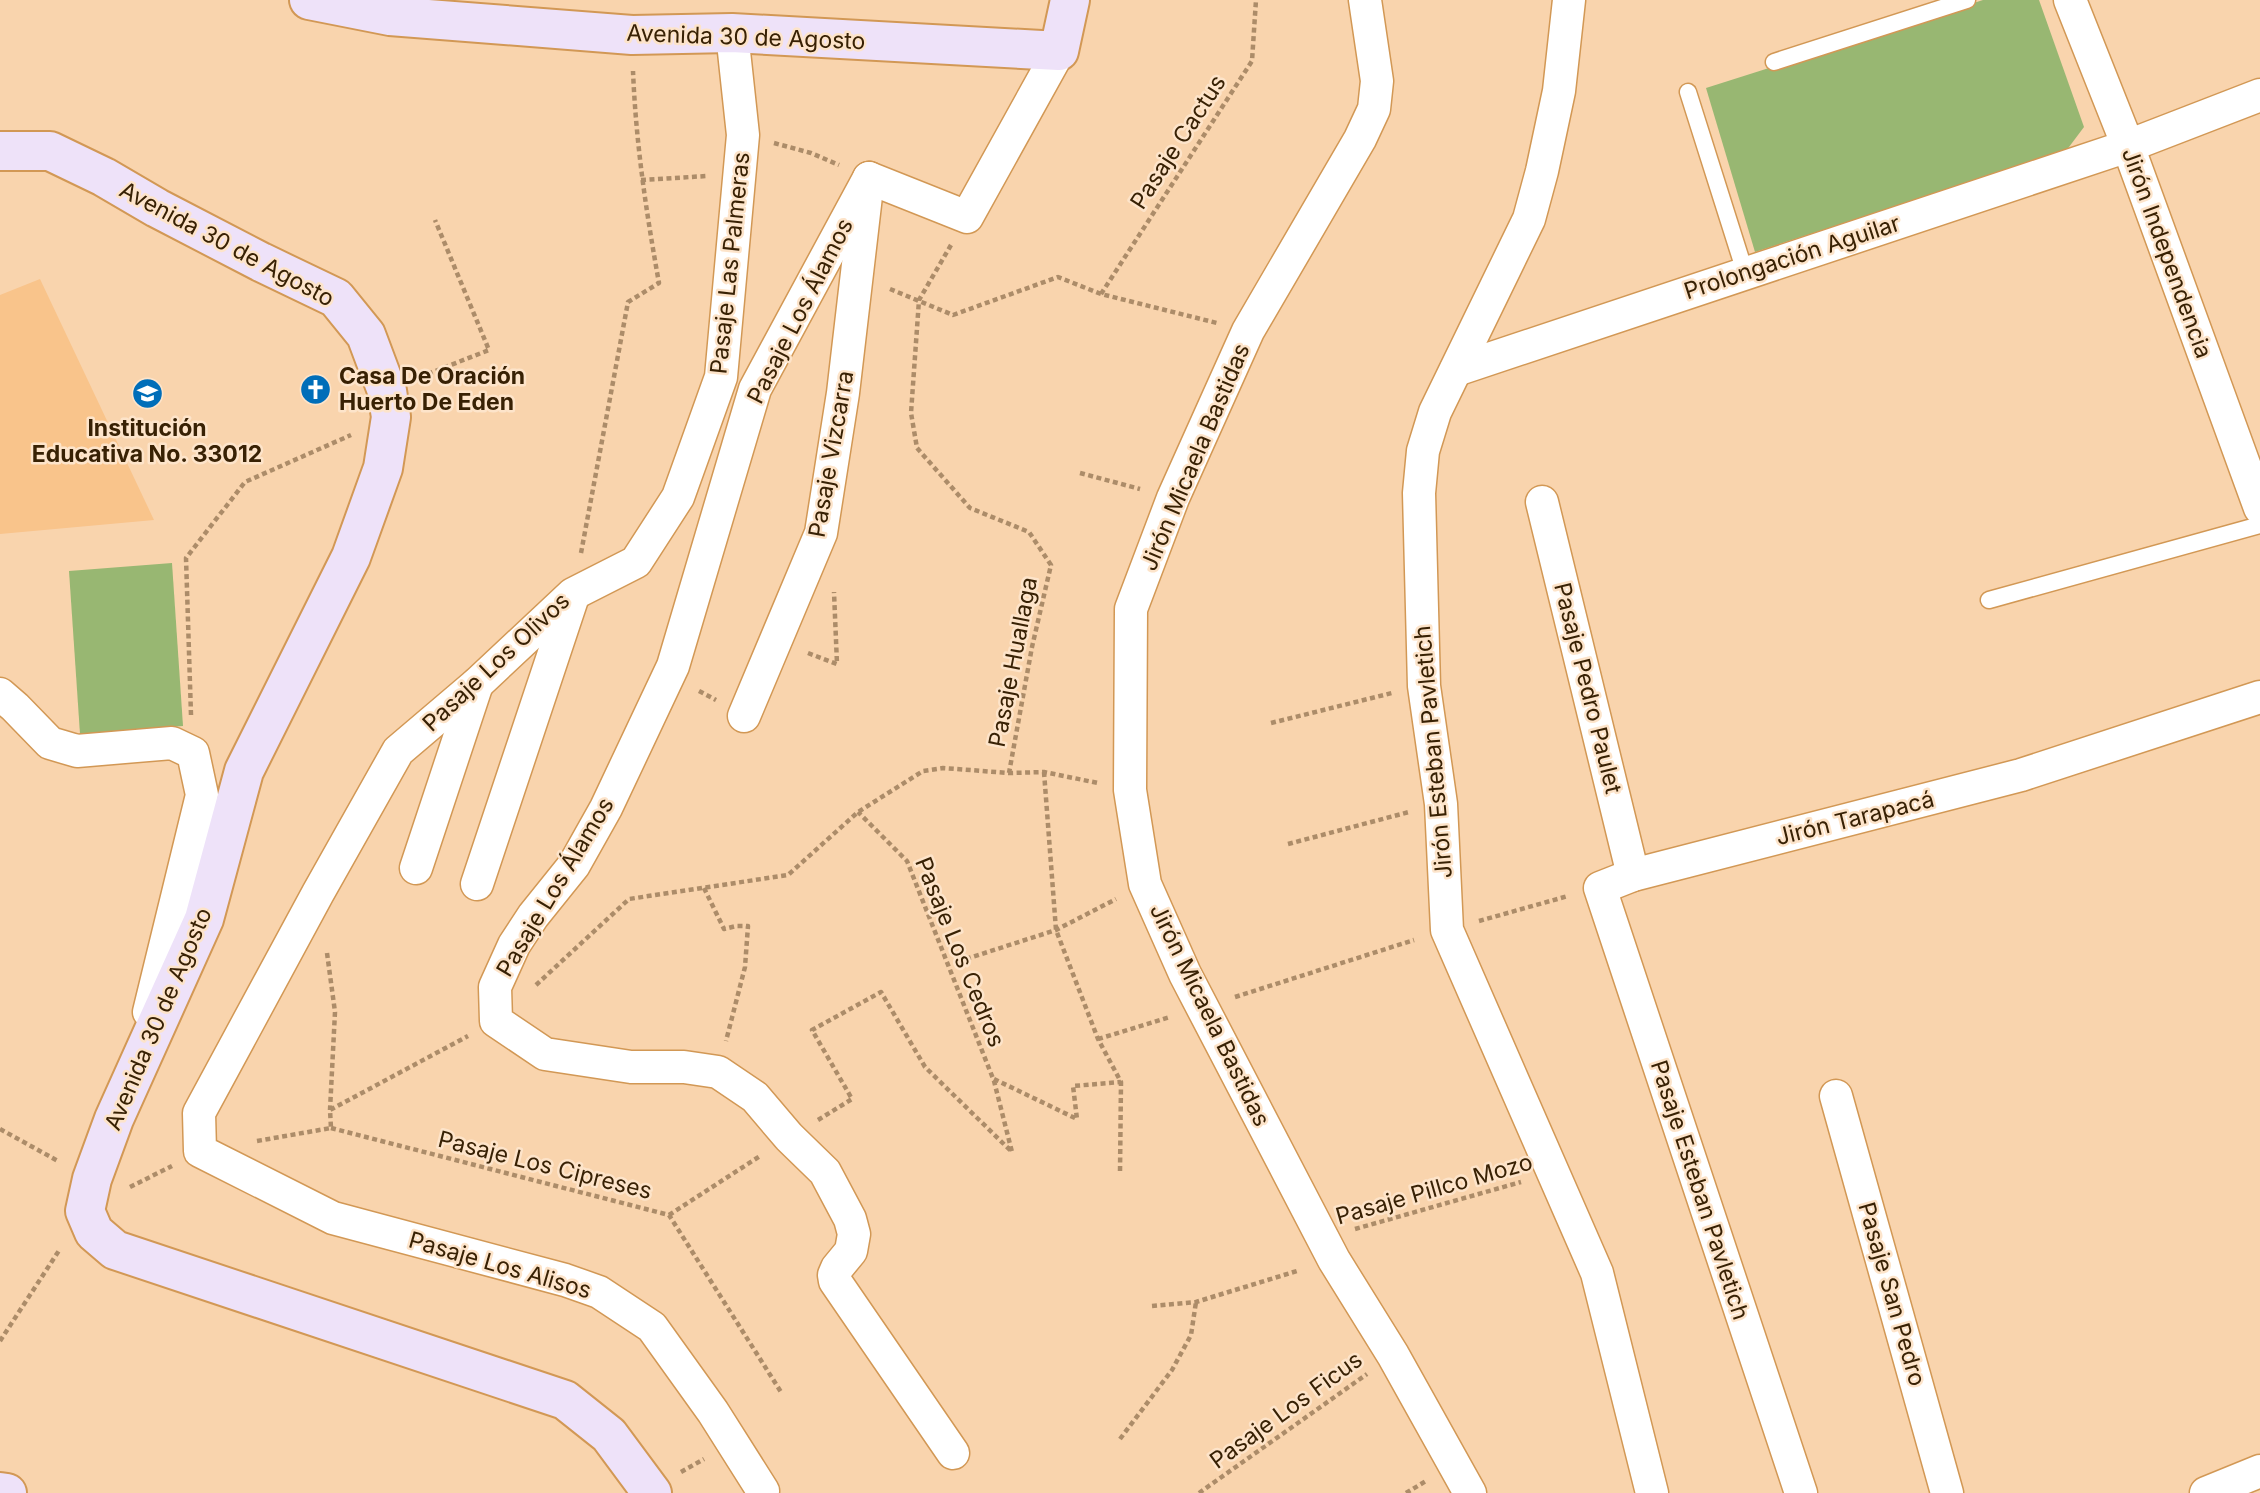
<svg xmlns="http://www.w3.org/2000/svg" width="2260" height="1493" font-family="Inter,sans-serif">
	<rect width="100%" height="100%" fill="#f9d4ad"/>
	<polygon fill="#f9c48b" points="40,279 154,520 0,534 0,295"/>
	<g fill="#98b772">
		<polygon points="1983,0 2039,0 2084,127 2066,151 1755,252 1706,88"/>
		<polygon points="172,563 183,726 80,734 69,571"/>
	</g>
	<g fill="none" stroke-linecap="round" stroke-linejoin="round">
		<defs>
			<g id="lane">
				<polyline points="1774,62 1967,0"/>
				<polyline points="1688,92 1745,272"/>
				<polyline points="1989,600 2260,525"/>
			</g>
			<g id="street">
				<polyline points="1365,0 1377,81 1374,109 1360,139 1248,331 1173,498 1131,609 1130,790 1145,884 1185,974 1334,1260 1393,1355 1470,1493"/>
				<polyline points="1569,0 1559,91 1542,171 1529,219 1435,412 1423,451 1419,493 1424,686 1441,804 1447,930 1597,1273 1652,1493"/>
				<polyline points="2070,0 2128,146 2260,508"/>
				<polyline points="732,33 743,135 721,377 678,497 636,562 573,594 478,683 398,751 318,893 199,1113 200,1151 333,1218 565,1280 599,1292 652,1327 713,1412 763,1491"/>
				<polyline points="869,178 755,389 673,666 606,808 574,865 533,916 514,945 495,987 496,1021 545,1054 631,1067 684,1067 718,1072 755,1097 789,1137 825,1172 850,1219 854,1234 851,1251 837,1268 834,1275 835,1281 953,1453"/>
				<polyline points="869,178 967,217 1059,51"/>
				<polyline points="1456,370 2128,146 2260,95"/>
				<polyline points="1542,502 1633,875"/>
				<polyline points="0,694 15,707 50,743 77,751 172,743 193,753 202,795 149,1012"/>
				<polyline points="744,716 821,533 843,393 866,196"/>
				<polyline points="416,868 477,684"/>
				<polyline points="477,884 573,596"/>
				<polyline points="1836,1096 1947,1493"/>
				<polyline points="1801,1493 1600,888 1633,875 2021,775 2260,697"/>
				<polyline points="2206,1493 2260,1471"/>
			</g>
			<g id="secondary">
				<polyline points="309,0 390,16 632,35 732,33 1059,51 1070,0"/>
				<polyline points="0,151 50,151 104,177 157,208 261,262 336,298 366,335 387,391 391,417 383,468 351,557 244,771 204,919 114,1119 92,1179 85,1211 94,1232 115,1250 565,1400 609,1435 652,1493"/>
				<polyline points="0,1492 7,1493"/>
			</g>
		</defs>
		<use href="#lane" stroke="#d29855" stroke-width="19"/>
		<use href="#street" stroke="#d29855" stroke-width="35"/>
		<use href="#secondary" stroke="#d29855" stroke-width="42"/>
		<g stroke="#ac8c69" stroke-width="4.5" stroke-dasharray="5 3.5" stroke-linecap="butt">
			<polyline points="774,143 811,153 839,165"/>
			<polyline points="641,180 707,176"/>
			<polyline points="951,245 919,300 911,413 917,448 970,508 1029,532 1051,565 1032,647 1009,773"/>
			<polyline points="890,289 953,315 1058,277 1101,294 1217,323"/>
			<polyline points="1101,294 1252,61 1256,0"/>
			<polyline points="420,377 489,350 435,220"/>
			<polyline points="1080,473 1140,489"/>
			<path d="M 581,553 L 628,302 L 659,283 C 646,211 636,144 633,71"/>
			<polyline points="808,653 837,664 834,592"/>
			<polyline points="699,691 716,700"/>
			<polyline points="191,715 186,558 245,482 351,435"/>
			<polyline points="1271,723 1392,693"/>
			<polyline points="1044,772 1056,930 1098,1039 1121,1082 1120,1172"/>
			<polyline points="1288,844 1409,812"/>
			<polyline points="704,888 724,929 736,926 748,926 745,967 726,1041"/>
			<polyline points="1479,921 1568,896"/>
			<polyline points="327,953 335,1012 330,1110"/>
			<polyline points="966,959 1056,930 1116,899"/>
			<polyline points="536,985 629,899 788,875 858,812 923,771 943,768 1009,773 1044,772 1098,783"/>
			<polyline points="1235,997 1414,940"/>
			<polyline points="1098,1039 1170,1017"/>
			<polyline points="994,1079 1077,1119 1073,1086 1121,1082"/>
			<polyline points="818,1120 852,1099 812,1030 881,992 925,1067 1012,1152 994,1081 907,861 858,812"/>
			<polyline points="331,1128 669,1215 781,1392"/>
			<polyline points="0,1129 58,1161"/>
			<polyline points="257,1141 331,1128 330,1110 468,1036"/>
			<polyline points="130,1187 172,1166"/>
			<polyline points="669,1215 760,1156"/>
			<polyline points="1355,1229 1521,1182"/>
			<polyline points="1152,1306 1196,1302 1300,1270"/>
			<polyline points="0,1341 60,1249"/>
			<polyline points="1120,1439 1172,1370 1191,1335 1196,1302"/>
			<polyline points="681,1472 704,1459"/>
			<polyline points="1199,1493 1367,1374"/>
			<polyline points="1406,1493 1426,1481"/>
		</g>
		<use href="#lane" stroke="#fff" stroke-width="16"/>
		<use href="#street" stroke="#fff" stroke-width="32"/>
		<use href="#secondary" stroke="#eee2f9" stroke-width="38"/>
	</g>
	<defs>
		<symbol id="church-disc" viewBox="-11 -11 22 22"><circle r="9.5" fill="#006eb9" stroke="#fde4ca"/><path d="M-1.2-6h2.4v3.5h3.3v2.4h-3.3V6h-2.4V-.1h-3.3v-2.4h3.3Z" fill="#fff"/></symbol>
		<symbol id="school-disc" viewBox="-11 -11 22 22"><circle r="9.5" fill="#006eb9" stroke="#fde4ca"/><path d="M0-5L7-2L0 1L-7-2ZM-4 1L0 2.5L4 1V4Q0 6-4 4Z" fill="#fff"/></symbol>
	</defs>
	<g fill-rule="evenodd">
		<use href="#church-disc" x="298" y="372" width="35" height="35"/>
		<use href="#school-disc" x="130" y="376" width="35" height="35"/>
	</g>
	<g text-anchor="middle" dominant-baseline="central" stroke-width="5" stroke-linejoin="round" paint-order="stroke">
		<g font-size="23" fill="#382104" stroke="#fde4ca">
			<text transform="translate(746 37) rotate(2)">Avenida 30 de Agosto</text>
			<text transform="translate(1178 142) rotate(-57)">Pasaje Cactus</text>
			<text transform="translate(227 244) rotate(28)">Avenida 30 de Agosto</text>
			<text transform="translate(2167 253) rotate(70)">Jirón Independencia</text>
			<text transform="translate(1792 257) rotate(-18)">Prolongación Aguilar</text>
			<text transform="translate(730 263) rotate(-84)">Pasaje Las Palmeras</text>
			<text transform="translate(800 311) rotate(-63)">Pasaje Los Álamos</text>
			<text transform="translate(831 454) rotate(-80)">Pasaje Vizcarra</text>
			<text transform="translate(1195 457) rotate(-67)">Jirón Micaela Bastidas</text>
			<text transform="translate(496 662) rotate(-43)">Pasaje Los Olivos</text>
			<text transform="translate(1013 662) rotate(-79)">Pasaje Huallaga</text>
			<text transform="translate(1588 688) rotate(76)">Pasaje Pedro Paulet</text>
			<text transform="translate(1433 752) rotate(-95)">Jirón Esteban Pavletich</text>
			<text transform="translate(1855 818) rotate(-14)">Jirón Tarapacá</text>
			<text transform="translate(555 887) rotate(-59)">Pasaje Los Álamos</text>
			<text transform="translate(960 952) rotate(68)">Pasaje Los Cedros</text>
			<text transform="translate(1210 1015) rotate(64)">Jirón Micaela Bastidas</text>
			<text transform="translate(158 1019) rotate(-67)">Avenida 30 de Agosto</text>
			<text transform="translate(545 1165) rotate(14)">Pasaje Los Cipreses</text>
			<text transform="translate(1434 1189) rotate(-16)">Pasaje Pillco Mozo</text>
			<text transform="translate(1700 1190) rotate(72)">Pasaje Esteban Pavletich</text>
			<text transform="translate(500 1265) rotate(16)">Pasaje Los Alisos</text>
			<text transform="translate(1892 1294) rotate(74)">Pasaje San Pedro</text>
			<text transform="translate(1286 1410) rotate(-36)">Pasaje Los Ficus</text>
		</g>
		<g font-size="23" font-weight="bold" fill="#382104" stroke="#fde4ca" text-anchor="start">
			<text x="339" y="376">Casa De Oración<tspan x="339" dy="26">Huerto De Eden</tspan></text>
			<text x="147" y="428" text-anchor="middle">Institución<tspan x="147" dy="26">Educativa No. 33012</tspan></text>
		</g>
	</g>
</svg>
